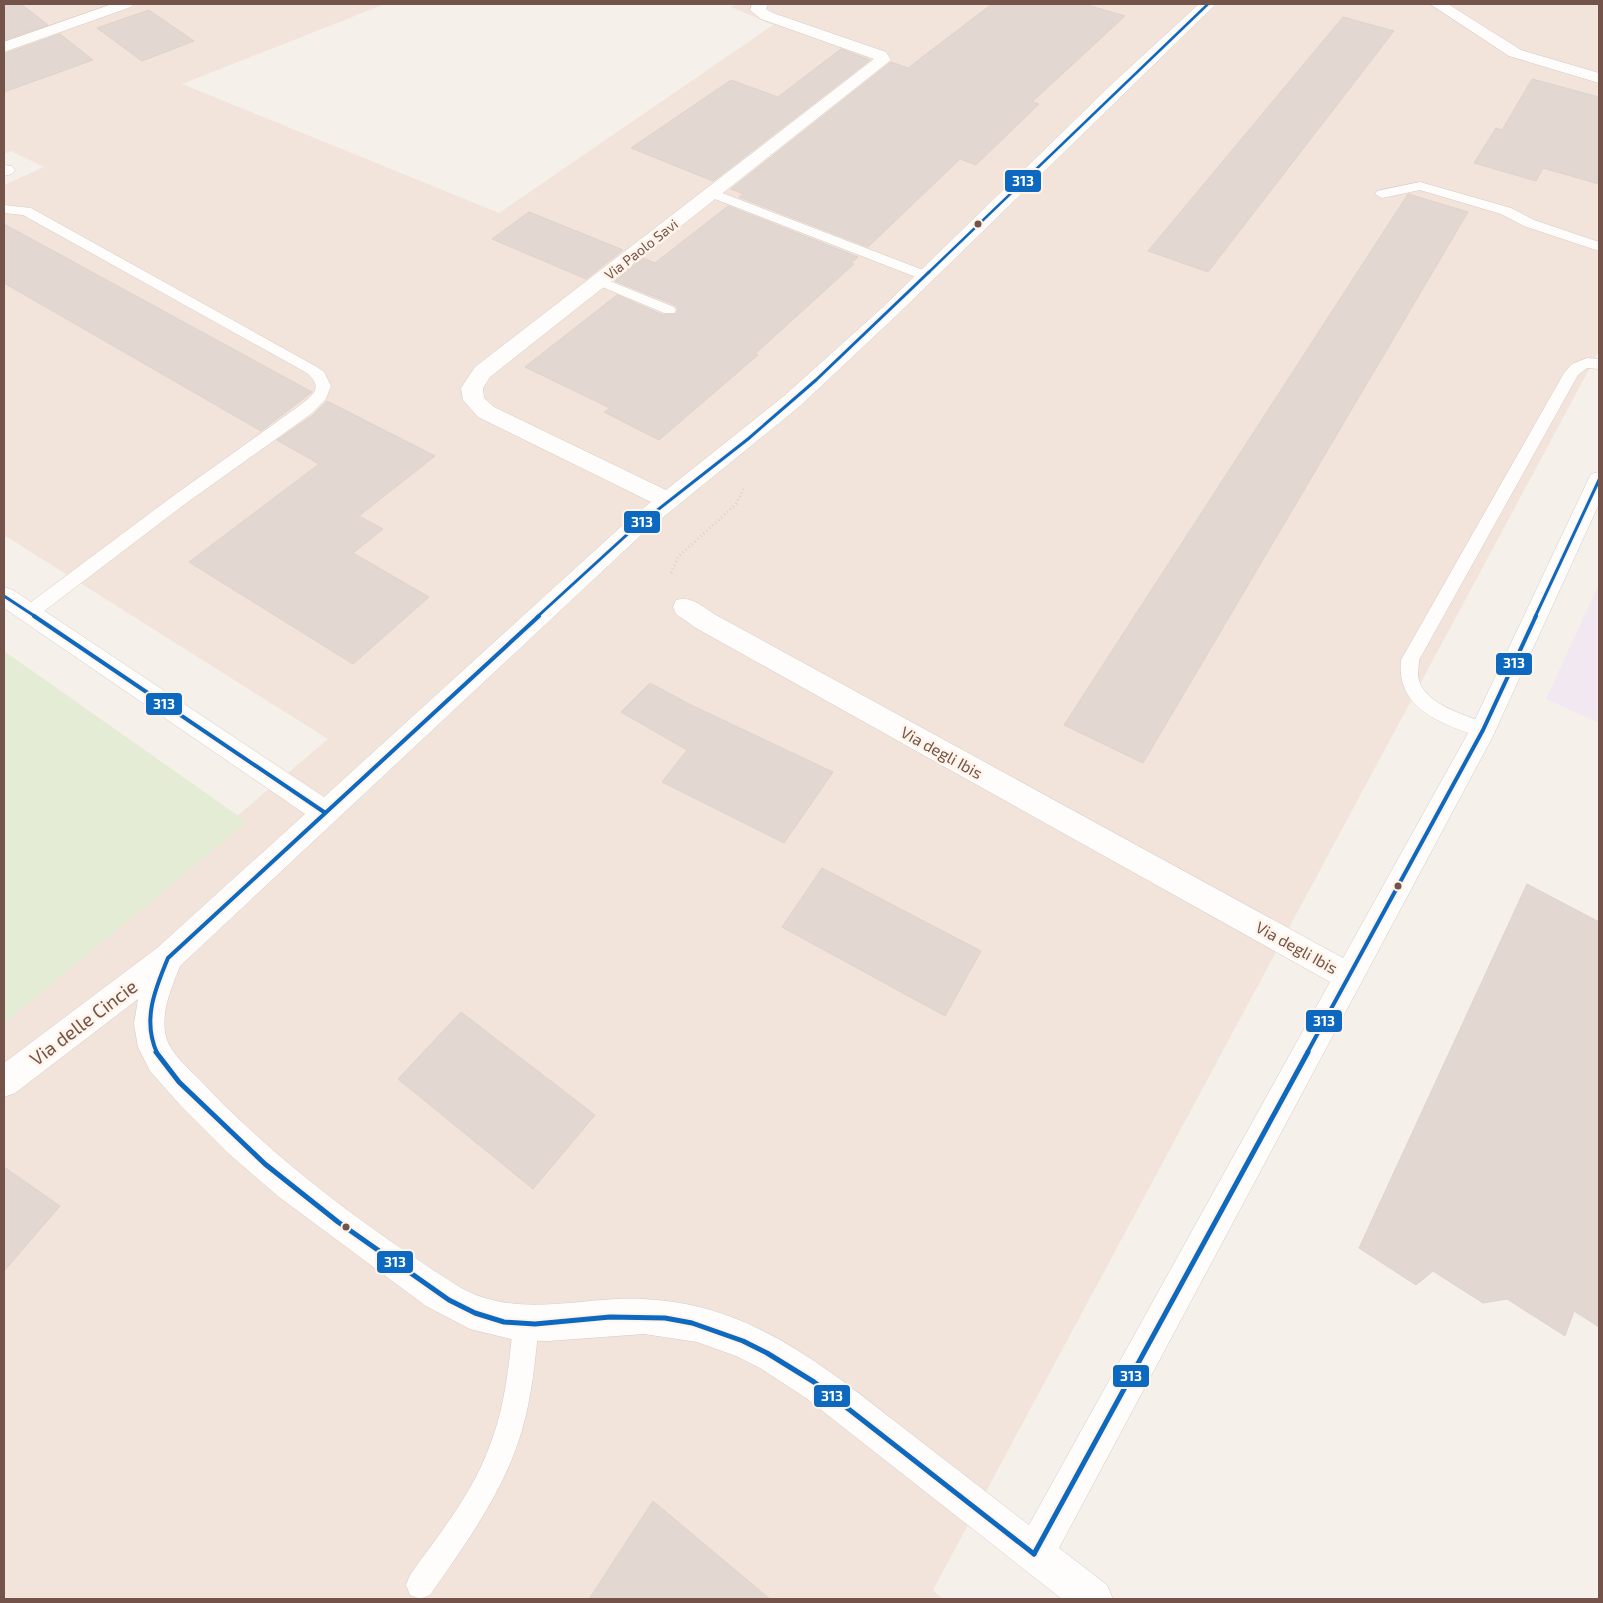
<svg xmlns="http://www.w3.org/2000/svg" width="1603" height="1603" font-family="'Exo 2',sans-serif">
	<rect width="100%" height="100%" fill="#f6f0ea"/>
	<polygon fill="#f2e4da" points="4,4 385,4 182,84 499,213 773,25 731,7 737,4 1599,4 1599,351 933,1590 943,1599 4,1599 4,1014 328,739 4,535 4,185 44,167 11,151 4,154"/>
	<polygon fill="#f1e8f2" points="1599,584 1599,723 1546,699"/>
	<polygon fill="#e5ecd5" points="4,651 247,822 4,1024"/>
	<g fill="#e3d8d1" stroke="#dfd2cc">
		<polygon points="4,4 21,4 48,25 4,40"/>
		<polygon points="992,4 1084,4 1125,16 1032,102 1039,104 976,165 960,159 868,247 739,197 744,194 731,189 891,62 908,68"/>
		<polygon points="149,10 194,41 142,61 97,28"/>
		<polygon points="1343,17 1394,31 1208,272 1148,251"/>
		<polygon points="60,34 93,60 4,92 4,54"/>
		<polygon points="841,49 870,60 713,181 631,148 731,80 778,97"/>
		<polygon points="1532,79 1599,97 1599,184 1543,168 1536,181 1474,163 1496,128 1502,130"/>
		<polygon points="1408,194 1468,212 1143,763 1064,725"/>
		<polygon points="728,206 858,257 851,263 854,264 755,354 758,355 659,440 604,412 610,408 525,367 617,295 663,315 676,314 678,309 675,305 615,281 643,258 655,263"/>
		<polygon points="529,212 623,250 586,279 492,239"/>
		<polygon points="4,224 312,392 261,431 4,283"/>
		<polygon points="327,401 435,456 359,516 383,529 353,553 429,597 353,664 189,562 319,464 277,440 312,416"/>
		<polygon points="650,683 689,704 833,772 784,843 662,782 687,750 621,712"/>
		<polygon points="822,868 981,951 945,1016 782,927"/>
		<polygon points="1527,884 1599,922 1599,1327 1574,1311 1565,1336 1507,1299 1483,1303 1433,1271 1416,1285 1359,1248"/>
		<polygon points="461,1012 595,1115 533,1189 398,1079"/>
		<polygon points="4,1167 60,1206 4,1271"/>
		<polygon points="653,1501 770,1599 589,1599"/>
	</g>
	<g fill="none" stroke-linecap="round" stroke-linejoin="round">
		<defs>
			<g id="service">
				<polygon points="1420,182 1511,208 1534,220 1599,242 1599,251 1524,226 1501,214 1420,190 1382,198 1375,194 1377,191"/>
				<polygon points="712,189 931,273 933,276 926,280 921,279 707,196 705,193"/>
				<path d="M 4,205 L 31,208 L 317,367 L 324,372 L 331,386 L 326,399 L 311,414 L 185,504 L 35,618 L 29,620 L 23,618 L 20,613 L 23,608 L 173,496 L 299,406 C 313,395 324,388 307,373 L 23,215 L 4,213 Z"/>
				<polygon points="600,277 674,307 676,310 674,313 664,313 595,284 593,281"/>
				<path d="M 1587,358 L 1599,359 L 1599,369 L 1587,368 L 1578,375 L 1419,660 C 1419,665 1418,671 1418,676 C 1422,705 1467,715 1490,725 L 1493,730 L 1490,735 L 1483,738 C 1443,724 1396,710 1401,660 L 1564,373 L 1572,364 Z"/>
				<path d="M 526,1312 L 535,1316 L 539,1325 C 535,1360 532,1396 522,1430 C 504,1492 466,1543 430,1595 L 420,1599 L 410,1595 L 406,1585 L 410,1575 C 439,1534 473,1493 490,1445 C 505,1407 509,1365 513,1325 L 517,1316 Z"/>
			</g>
			<g id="minor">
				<polygon points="112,4 134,4 131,7 4,52 4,42"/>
				<path d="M 752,4 L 768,4 L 766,9 L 773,13 L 886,52 L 891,60 L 490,377 L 483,388 L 484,398 L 494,407 L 666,490 L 784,396 L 883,307 L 1114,82 L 1199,4 L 1216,4 L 897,315 L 800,406 L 640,536 L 180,966 C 171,989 159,1016 167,1040 C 172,1054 187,1067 198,1078 C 271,1157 369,1230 461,1288 C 511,1315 563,1302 616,1299 C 643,1298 669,1300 695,1306 C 773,1324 836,1375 897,1423 C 941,1457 985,1491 1029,1525 L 1330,982 L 696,628 L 676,614 L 673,607 L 676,600 C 692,596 701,606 714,614 L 1343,958 L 1472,726 L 1588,480 L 1591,474 L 1599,472 L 1599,504 L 1492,738 L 1059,1548 L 1107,1585 L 1113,1599 L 1062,1599 L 806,1398 L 760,1368 L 736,1356 L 697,1342 L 644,1334 L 548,1341 L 515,1340 L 470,1329 L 426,1306 L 279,1197 L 228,1153 L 181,1106 L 150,1071 L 138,1047 L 134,1024 L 138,999 L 15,1093 L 4,1097 L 4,1063 L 157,948 L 305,814 L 4,608 L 4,587 L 13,590 L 324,797 L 624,524 L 651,502 L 478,417 L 463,400 L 461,388 L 475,367 L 874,59 L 761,19 L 750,10 Z"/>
				<polygon points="1430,4 1448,4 1521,50 1599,73 1599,83 1509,56"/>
				<polygon points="4,165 12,166 15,170 12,174 4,176"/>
			</g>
		</defs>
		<use href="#service" stroke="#d4cbc7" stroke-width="1"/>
		<use href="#minor" stroke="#d4cbc7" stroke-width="1"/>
		<polyline stroke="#dad0ce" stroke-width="2.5" stroke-dasharray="1 3" stroke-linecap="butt" points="671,573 678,557 736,504 745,486"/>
		<use href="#service" fill="#fefdfc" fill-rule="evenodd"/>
		<use href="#minor" fill="#fefdfc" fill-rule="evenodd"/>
		<defs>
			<polyline id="bus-1-far3" points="928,273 1208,4"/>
			<g id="bus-1-far2">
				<polyline points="4,596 36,617"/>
				<polyline points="537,617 632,530 748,439 816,380 929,272"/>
				<polyline points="1535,617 1599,480"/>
			</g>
			<g id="bus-1-far1">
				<polyline points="34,616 324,812"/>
				<path d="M 157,1053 C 142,1020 155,989 168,958 L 539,616"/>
				<polyline points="1307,1053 1483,730 1536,616"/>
			</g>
			<g id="bus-1">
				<polyline points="156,1052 179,1082 265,1164 338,1222 449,1300 475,1313 504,1322 535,1324 610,1317 665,1318 692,1323 743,1341 767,1353 814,1382 1034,1554"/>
				<polyline points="1034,1554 1308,1052"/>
			</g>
		</defs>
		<use href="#bus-1-far3" stroke="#fff4ea" stroke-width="5"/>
		<use href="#bus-1-far2" stroke="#fff4ea" stroke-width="6"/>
		<use href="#bus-1-far1" stroke="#fff4ea" stroke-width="8"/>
		<use href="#bus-1" stroke="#fff4ea" stroke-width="9"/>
		<use href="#bus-1-far3" stroke="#0c69bf" stroke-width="2.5"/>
		<use href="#bus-1-far2" stroke="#0c69bf" stroke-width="3"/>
		<use href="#bus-1-far1" stroke="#0c69bf" stroke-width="4"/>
		<use href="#bus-1" stroke="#0c69bf" stroke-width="5"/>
	</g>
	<g fill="#74544a" stroke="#fff4ea" stroke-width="2">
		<circle cx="978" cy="224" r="4.5"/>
		<circle cx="1398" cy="886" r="4.5"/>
		<circle cx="346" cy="1227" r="4.5"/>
	</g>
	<g text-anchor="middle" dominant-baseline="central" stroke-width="5" stroke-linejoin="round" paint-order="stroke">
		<g font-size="14" fill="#74544a" stroke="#fff4ea">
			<text transform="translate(641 249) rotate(-38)">Via Paolo Savi</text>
		</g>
		<g font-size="16" fill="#74544a" stroke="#fff4ea">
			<text transform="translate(942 752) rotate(29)">Via degli Ibis</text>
			<text transform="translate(1297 947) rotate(29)">Via degli Ibis</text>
		</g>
		<g font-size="19" fill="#74544a" stroke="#fff4ea">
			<text transform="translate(83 1022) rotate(-37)">Via delle Cincie</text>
		</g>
	</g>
	<g stroke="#fff4ea" stroke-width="2">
		<rect x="1004" y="169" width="38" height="24" rx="5" fill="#0c69bf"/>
		<rect x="623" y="510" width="38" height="24" rx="5" fill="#0c69bf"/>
		<rect x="1495" y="652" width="38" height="24" rx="5" fill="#0c69bf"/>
		<rect x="145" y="692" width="38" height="24" rx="5" fill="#0c69bf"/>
		<rect x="1305" y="1009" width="38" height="24" rx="5" fill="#0c69bf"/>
		<rect x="376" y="1250" width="38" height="24" rx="5" fill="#0c69bf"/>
		<rect x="1112" y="1364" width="38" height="24" rx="5" fill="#0c69bf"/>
		<rect x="813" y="1384" width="38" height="24" rx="5" fill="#0c69bf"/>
	</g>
	<g font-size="14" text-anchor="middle" font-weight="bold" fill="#fff">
		<text x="1023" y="186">313</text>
		<text x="642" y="527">313</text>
		<text x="1514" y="668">313</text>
		<text x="164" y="709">313</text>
		<text x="1324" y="1026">313</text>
		<text x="395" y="1267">313</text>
		<text x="1131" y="1381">313</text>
		<text x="832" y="1401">313</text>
	</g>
	<rect width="1603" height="1603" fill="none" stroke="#74544a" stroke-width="10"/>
</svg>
